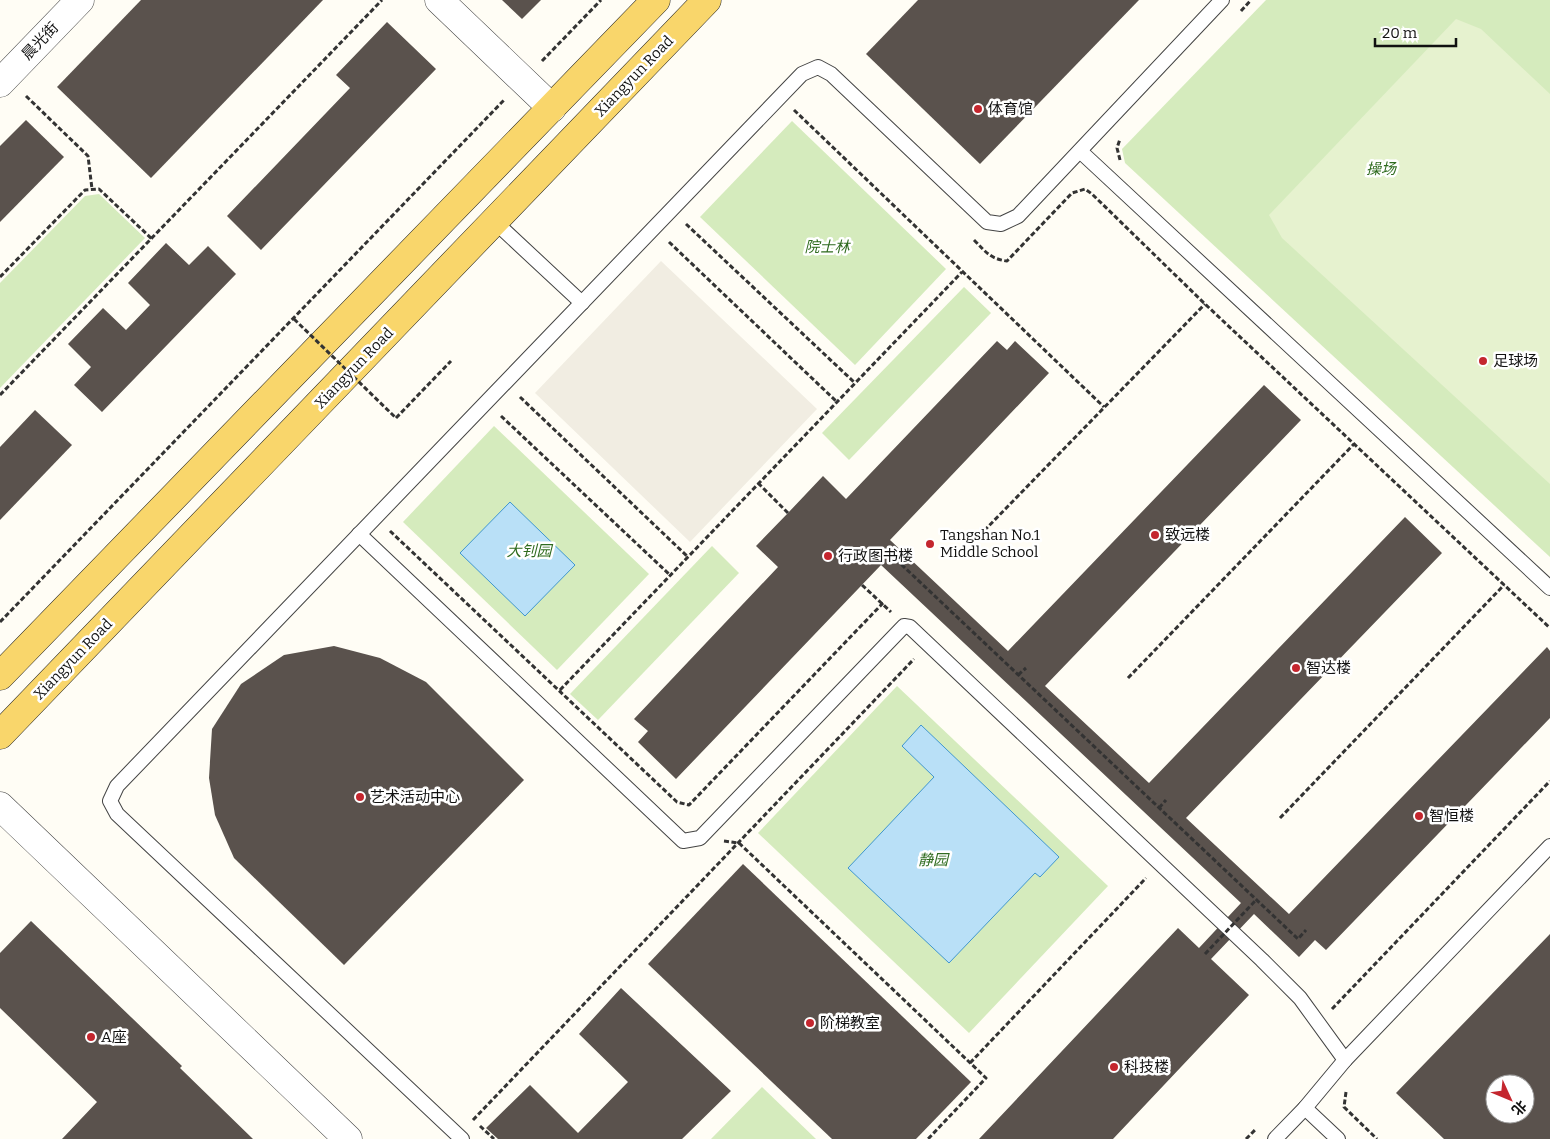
<svg xmlns="http://www.w3.org/2000/svg" width="1550" height="1139" font-family="Bitter,'Noto Sans SC',serif">
	<rect width="100%" height="100%" fill="#fffdf5"/>
	<g fill="#d5ebbd">
		<polygon points="1266,0 1550,0 1550,557 1125,163 1122,149"/>
		<polygon points="792,121 946,269 855,365 700,217"/>
		<polygon points="99,194 145,238 0,388 0,283 85,196"/>
		<polygon points="964,287 991,313 849,460 822,433"/>
		<polygon points="494,426 649,574 557,670 403,522"/>
		<polygon points="712,546 739,573 598,720 570,694"/>
		<polygon points="897,686 1108,886 969,1033 758,833"/>
		<polygon points="762,1087 816,1139 711,1139"/>
	</g>
	<polygon fill="#e6f2cf" points="1456,19 1481,29 1550,94 1550,484 1282,238 1269,215"/>
	<polygon fill="#f1ede2" points="661,261 817,409 690,542 535,393"/>
	<g fill="#b9e0f7" stroke="#3f96cf">
		<polygon points="510,502 575,565 525,616 460,553"/>
		<polygon points="921,725 1059,857 1040,877 1035,873 949,963 848,868 934,777 902,746"/>
	</g>
	<g fill="#5a524d" fill-rule="evenodd">
		<polygon points="141,0 323,0 151,178 57,87"/>
		<polygon points="502,0 541,0 522,19"/>
		<polygon points="918,0 1139,0 980,164 866,54"/>
		<polygon points="387,22 436,69 261,250 227,216 350,88 336,75"/>
		<polygon points="26,120 64,157 0,222 0,146"/>
		<polygon points="166,243 189,265 208,246 236,274 102,412 74,385 91,367 68,344 103,308 126,330 150,305 128,283"/>
		<polygon points="997,341 1007,350 1015,341 1049,373 890,540 1008,651 1264,385 1301,420 1045,686 1149,783 1405,517 1442,553 1186,818 1289,914 1547,647 1550,651 1550,718 1326,950 1315,940 1299,957 1254,914 1211,959 1249,995 1113,1139 979,1139 1178,928 1199,948 1241,903 881,565 676,779 638,742 648,731 634,719 778,567 756,546 788,513 823,476 846,499"/>
		<polygon points="35,410 72,445 0,520 0,447"/>
		<polygon points="334,646 380,658 426,682 524,780 344,965 234,858 215,815 209,778 212,729 241,684 284,655"/>
		<polygon points="743,864 971,1082 916,1139 832,1139 648,964"/>
		<polygon points="31,921 182,1066 180,1068 253,1139 62,1139 97,1102 0,1008 0,953"/>
		<path d="M 1550,934 L 1550,1139 L 1444,1139 L 1396,1093 ZM 1495,1084 L 1525,1084 L 1525,1114 L 1495,1114 Z"/>
		<polygon points="621,988 731,1091 682,1139 498,1139 486,1128 530,1085 578,1133 628,1082 579,1034"/>
	</g>
	<g fill="none" stroke-linecap="round" stroke-linejoin="round">
		<defs>
			<g id="lane">
				<polyline points="1080,151 1550,588"/>
				<polyline points="494,221 582,303"/>
				<polyline points="359,534 683,841 700,838 904,626 910,627 1262,960 1300,998 1345,1060"/>
				<polyline points="1305,1108 1338,1139"/>
				<polyline points="462,1139 117,814 110,801 117,786 802,74 818,67 831,74 987,222 1001,224 1018,216 1222,0"/>
				<polyline points="1275,1139 1305,1108 1345,1060 1550,846"/>
			</g>
			<g id="street">
				<polyline points="439,0 552,108"/>
				<polyline points="0,83 80,0"/>
				<polyline points="0,806 348,1139"/>
			</g>
			<g id="primary">
				<polyline points="0,676 656,0"/>
				<polyline points="0,735 707,0"/>
			</g>
		</defs>
		<use href="#lane" stroke="#444" stroke-width="16"/>
		<use href="#street" stroke="#444" stroke-width="29"/>
		<use href="#primary" stroke="#222" stroke-width="29"/>
		<g stroke="#333" stroke-width="3" stroke-dasharray="5 2.5" stroke-linecap="butt">
			<polyline points="1241,11 1251,0"/>
			<polyline points="542,61 601,0"/>
			<polyline points="26,96 88,156 92,189"/>
			<polyline points="794,110 1104,407"/>
			<polyline points="1120,160 1117,148 1120,139"/>
			<polyline points="686,224 855,383"/>
			<path d="M 974,240 C 985,251 990,259 1007,261 L 1072,193 L 1085,189 L 1092,194 L 1205,304 L 1550,628"/>
			<polyline points="669,242 837,402"/>
			<polyline points="0,277 85,190 99,189 152,239"/>
			<polyline points="0,395 382,0"/>
			<polyline points="520,397 688,557"/>
			<polyline points="501,416 670,575"/>
			<polyline points="396,418 451,361"/>
			<polyline points="758,483 788,513"/>
			<polyline points="390,531 677,802 689,805 883,603"/>
			<polyline points="979,536 1205,304"/>
			<polyline points="885,549 1298,939 1306,930"/>
			<polyline points="862,585 891,612"/>
			<polyline points="0,622 505,99"/>
			<polyline points="1018,675 1026,668"/>
			<polyline points="1128,678 1354,444"/>
			<polyline points="560,690 962,272"/>
			<polyline points="1159,808 1166,800"/>
			<polyline points="1280,818 1504,585"/>
			<polyline points="724,841 739,843 986,1078 928,1139"/>
			<polyline points="1332,1009 1550,781"/>
			<polyline points="970,1063 1146,878"/>
			<polyline points="1346,1092 1344,1107 1377,1139"/>
			<polyline points="473,1120 914,659"/>
			<polyline points="480,1126 494,1139"/>
			<polyline points="1246,1139 1256,1129"/>
		</g>
		<use href="#lane" stroke="#fff" stroke-width="14"/>
		<use href="#street" stroke="#fff" stroke-width="28"/>
		<use href="#primary" stroke="#f9d66b" stroke-width="28"/>
		<g stroke="#333" stroke-width="3" stroke-dasharray="5 2.5" stroke-linecap="butt">
			<polyline points="294,319 396,418"/>
			<polyline points="1205,954 1256,900"/>
		</g>
	</g>
	<g fill="#c4262e" stroke="#fff" stroke-width="2">
		<circle cx="978" cy="109" r="5"/>
		<circle cx="1483" cy="361" r="5"/>
		<circle cx="1155" cy="535" r="5"/>
		<circle cx="930" cy="544" r="5"/>
		<circle cx="828" cy="556" r="5"/>
		<circle cx="1296" cy="668" r="5"/>
		<circle cx="360" cy="797" r="5"/>
		<circle cx="1419" cy="816" r="5"/>
		<circle cx="810" cy="1023" r="5"/>
		<circle cx="91" cy="1037" r="5"/>
		<circle cx="1114" cy="1067" r="5"/>
	</g>
	<g text-anchor="middle" dominant-baseline="central" stroke-width="5" stroke-linejoin="round" paint-order="stroke">
		<g font-size="15" fill="#111" stroke="#fff">
			<text transform="translate(40 41) rotate(-46)">晨光街</text>
			<text transform="translate(634 76) rotate(-46)">Xiangyun Road</text>
			<text transform="translate(354 368) rotate(-46)">Xiangyun Road</text>
			<text transform="translate(73 659) rotate(-46)">Xiangyun Road</text>
		</g>
		<g font-size="15" fill="#111" stroke="#fff" text-anchor="start">
			<text x="988" y="109">体育馆</text>
			<text x="1493" y="361">足球场</text>
			<text x="940" y="535">Tangshan No.1<tspan x="940" dy="17">Middle School</tspan></text>
			<text x="1165" y="535">致远楼</text>
			<text x="838" y="556">行政图书楼</text>
			<text x="1306" y="668">智达楼</text>
			<text x="370" y="797">艺术活动中心</text>
			<text x="1429" y="816">智恒楼</text>
			<text x="820" y="1023">阶梯教室</text>
			<text x="101" y="1037">A座</text>
			<text x="1124" y="1067">科技楼</text>
		</g>
		<g font-size="15" font-style="italic" fill="#2f6b1f" stroke="#fff">
			<text x="1381" y="169">操场</text>
			<text x="827" y="247">院士林</text>
			<text x="529" y="551">大钊园</text>
			<text x="933" y="860">静园</text>
		</g>
	</g>
	<g transform="translate(1510 1099) rotate(134)"><circle r="24" fill="#ffffff" stroke="#a0a0a0"/>
	<path d="M0-4L9 19L0 12L-9 19Z" fill="#c4262e"/>
	<text y="-8" font-size="14" font-weight="bold" text-anchor="middle" fill="#111111">北</text>
	</g>
	<path d="M1375 38v8h81v-8" fill="none" stroke="#111111" stroke-width="2.5"/>
	<text x="1382" y="38" font-size="15" fill="#111111" stroke="#ffffff" stroke-width="4" paint-order="stroke">20 m</text>
</svg>
